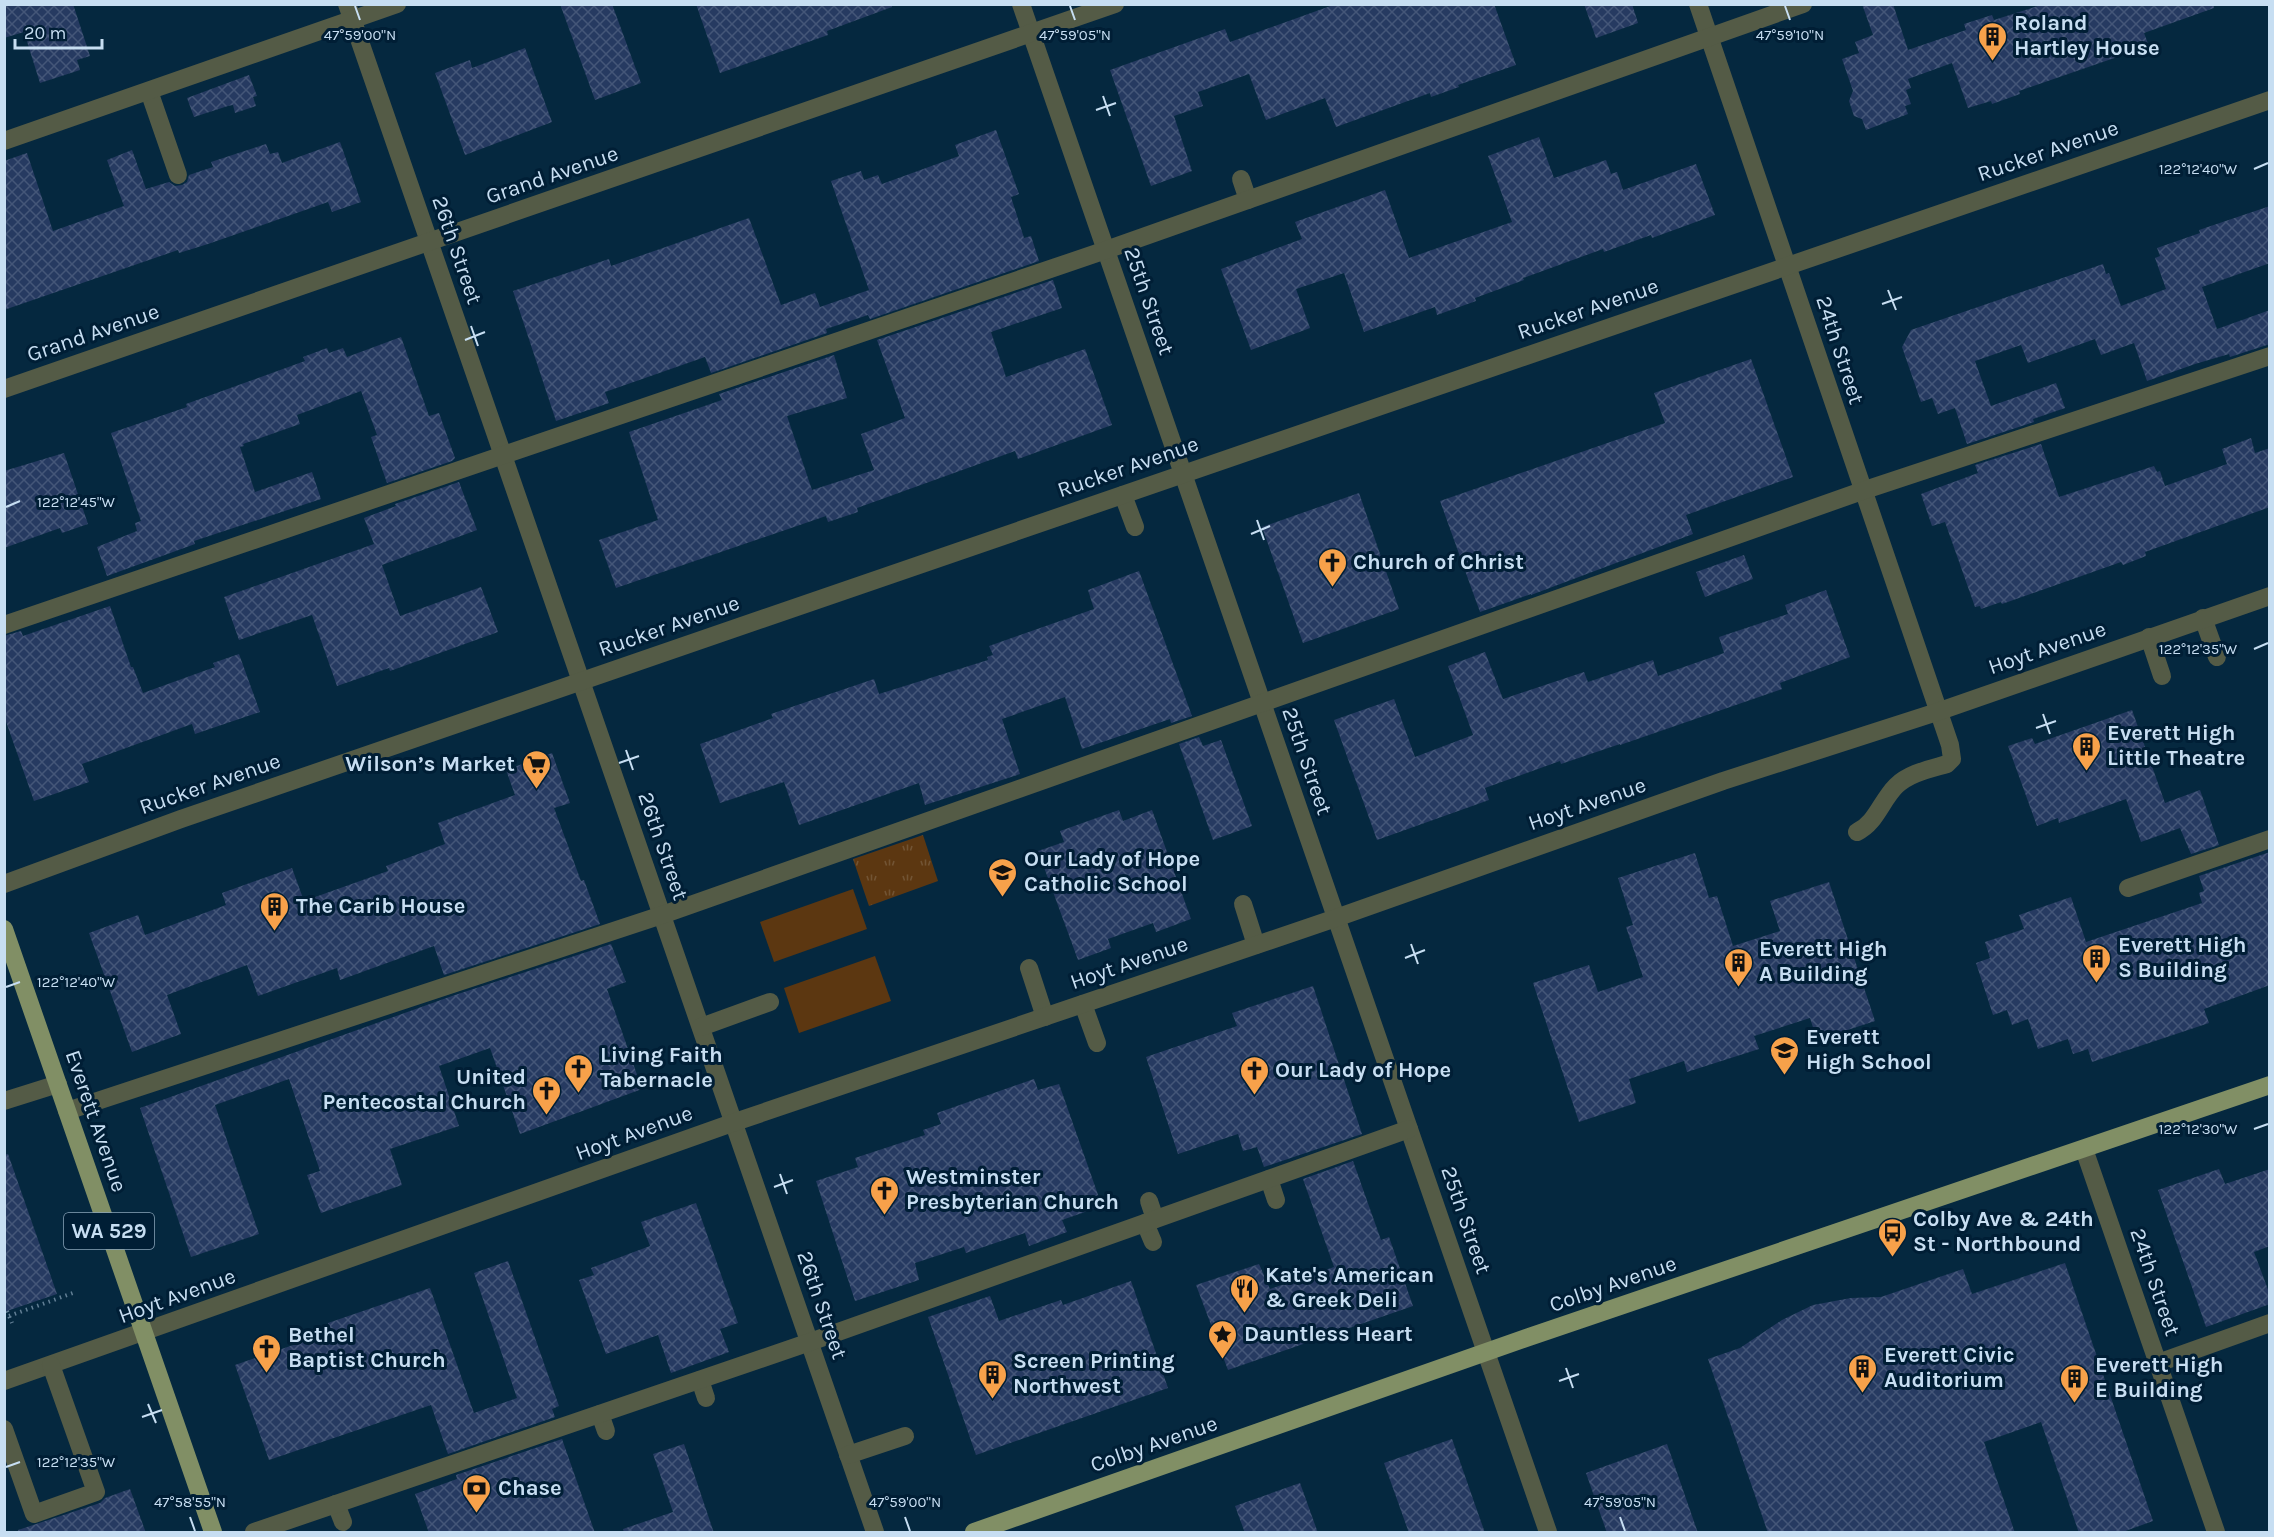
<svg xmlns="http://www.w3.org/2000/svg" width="2274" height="1537" font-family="Karla,sans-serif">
	<defs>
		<pattern id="park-tufts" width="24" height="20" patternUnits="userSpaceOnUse" patternTransform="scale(1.5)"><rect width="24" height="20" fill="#5c3711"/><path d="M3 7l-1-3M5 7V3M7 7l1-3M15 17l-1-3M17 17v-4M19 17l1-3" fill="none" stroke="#725434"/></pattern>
		<pattern id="building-cross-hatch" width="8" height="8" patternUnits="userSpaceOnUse" patternTransform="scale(1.5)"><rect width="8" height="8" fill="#263a61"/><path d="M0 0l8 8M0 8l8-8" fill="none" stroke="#445678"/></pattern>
	</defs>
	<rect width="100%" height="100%" fill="#05283f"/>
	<g fill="#5c3711">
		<polygon points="853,889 867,929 774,962 760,922"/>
		<polygon points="875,956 891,1001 799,1033 784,988"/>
	</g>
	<polygon fill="url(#park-tufts)" points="923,835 938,881 869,906 853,859"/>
	<g fill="url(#building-cross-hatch)">
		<polygon points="4,4 73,4 90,56 77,60 80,70 40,83 24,32 4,38"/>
		<polygon points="560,4 612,4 641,83 595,100"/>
		<polygon points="696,4 892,4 892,7 827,31 828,35 720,73"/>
		<polygon points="1336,4 1494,4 1516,65 1458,85 1459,87 1431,97 1430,93 1336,127 1325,98 1266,120 1249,74 1198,92 1203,106 1174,116 1192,171 1151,186 1110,70 1225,29 1230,42"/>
		<polygon points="1584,4 1632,4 1638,23 1596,38"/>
		<polygon points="1862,4 1893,4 1908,50 1966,30 1964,24 1992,15 1994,20 2044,4 2213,4 2214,8 2144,33 2149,46 2019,91 2020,94 1992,104 1991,101 1968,108 1952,63 1908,79 1911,88 1906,90 1911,104 1905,106 1908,114 1866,130 1862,119 1854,116 1849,101 1853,91 1842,59 1859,53 1855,42 1873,35"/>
		<polygon points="525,48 552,122 465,155 435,73 470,60 472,68"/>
		<polygon points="249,75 257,96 253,97 256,106 235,113 233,105 228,106 194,117 187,98"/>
		<polygon points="996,130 1019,194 1011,197 1024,238 1031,236 1039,261 870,319 868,315 826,329 827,333 711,373 705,357 605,392 609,403 556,421 513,291 609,259 611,266 749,218 781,305 815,293 820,307 869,290 831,181 861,171 864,180 878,175 882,184 959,156 955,145"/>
		<polygon points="1539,137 1554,178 1606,160 1611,174 1617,172 1623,190 1696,164 1715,215 1652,238 1651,235 1604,252 1603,249 1523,278 1524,280 1475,298 1476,301 1437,315 1435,307 1364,332 1344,273 1296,289 1310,328 1251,350 1221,269 1302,239 1295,222 1385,190 1409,258 1512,222 1488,156"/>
		<polygon points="340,142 361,202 332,212 328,202 208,244 179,253 178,250 4,310 4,161 27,153 53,231 124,206 107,160 132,150 146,189 169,182 175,186 182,185 187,182 189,175 213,167 211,162 266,144 270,154 278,152 282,163"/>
		<polygon points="2270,206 2270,263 2202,287 2217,329 2270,310 2270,344 2230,357 2229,354 2195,364 2147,381 2134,343 2101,355 2095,339 2028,363 2021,345 1975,361 1991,406 2056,383 2065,408 2033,419 2034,422 1967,444 1955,408 1938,414 1932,398 1921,402 1902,347 1911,330 2103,264 2106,274 2109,273 2121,306 2166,289 2155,258 2160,256 2157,248 2200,233 2199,230"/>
		<polygon points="1053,280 1062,308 991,332 1006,377 1085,349 1112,425 1018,459 1015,451 857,508 858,512 828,522 826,516 616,588 599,540 658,520 629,432 722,400 719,394 834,355 847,398 787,416 812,490 874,470 861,434 905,418 877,340"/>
		<polygon points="401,337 429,416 439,413 455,458 452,461 387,483 371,437 377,435 361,391 297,415 300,424 243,444 244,446 240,447 255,492 312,472 321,499 194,541 195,544 107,576 97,547 137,531 135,523 141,521 111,433 187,407 186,404 305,361 303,357 327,348 329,353 343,348 347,357"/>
		<polygon points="1751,359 1793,477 1686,515 1693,534 1531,595 1531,594 1480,612 1440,501 1665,423 1654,393"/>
		<polygon points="2251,438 2255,453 2270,448 2270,507 2145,552 2146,556 2123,565 2121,562 2002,604 2001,602 1981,609 1980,606 1975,607 1945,522 1932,526 1921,494 1978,473 1975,465 2041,444 2059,497 2154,466 2157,472 2160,471 2165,486 2227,464 2222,449"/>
		<polygon points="64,453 88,524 62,533 60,528 4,548 4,471"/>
		<polygon points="459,482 477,530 382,565 400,616 481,587 498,632 390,671 389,668 337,686 312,615 239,640 224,597 374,544 364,518 396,506 395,504"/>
		<polygon points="1359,493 1399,609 1303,643 1262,527"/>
		<polygon points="1744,555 1753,579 1705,597 1696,572"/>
		<polygon points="1139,571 1192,716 1171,723 1170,719 1082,749 1065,697 1002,719 1020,774 925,805 919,783 799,825 784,782 720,803 700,744 773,718 771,714 874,679 879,694 988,660 987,657 993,655 989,646 1094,609 1088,590"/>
		<polygon points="1826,590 1850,657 1780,683 1782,689 1620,745 1620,744 1561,764 1560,761 1485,788 1489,800 1377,840 1334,720 1394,699 1415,757 1473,735 1448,666 1485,652 1503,699 1584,672 1588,682 1653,660 1658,676 1724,653 1719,637 1788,614 1785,605"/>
		<polygon points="110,606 131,667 133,667 143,693 215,667 213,663 239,654 260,712 195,734 192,724 82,764 89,782 34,801 4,716 4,636 21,631 23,636"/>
		<polygon points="2132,710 2165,803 2200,790 2219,845 2191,854 2180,828 2141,842 2126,799 2059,823 2058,818 2037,826 2008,746 2032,738 2035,744"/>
		<polygon points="1199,737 1203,746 1221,740 1252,826 1213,840 1179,744"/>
		<polygon points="552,753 570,803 554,808 581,881 584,880 600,924 444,975 434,946 340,980 337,968 258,996 247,965 167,995 181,1034 132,1052 89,933 138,915 145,935 226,905 222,893 292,868 304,901 388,871 386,866 445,844 438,823 515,795 506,770"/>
		<polygon points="1119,810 1123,821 1152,810 1191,919 1156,932 1153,923 1108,939 1111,948 1078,960 1038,851 1064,842 1060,831"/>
		<polygon points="2270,852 2270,985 2204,1009 2209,1023 2092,1062 2088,1049 2073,1054 2068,1039 2038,1049 2028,1019 2012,1025 2007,1010 1993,1015 1976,963 1990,958 1985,942 2024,929 2019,915 2071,897 2086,942 2202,903 2199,893 2204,891 2199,876"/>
		<polygon points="1695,853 1709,898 1717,896 1733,946 1780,931 1770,901 1829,882 1875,1021 1817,1040 1810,1018 1754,1036 1759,1049 1687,1072 1684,1061 1629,1079 1636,1103 1579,1122 1533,983 1589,965 1598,992 1643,977 1626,927 1633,925 1618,878"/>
		<polygon points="611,944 626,982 607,989 642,1089 520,1134 490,1048 439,1066 459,1126 390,1149 402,1185 321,1213 307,1175 320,1171 289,1079 215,1105 259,1234 191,1257 140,1108 452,996"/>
		<polygon points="1313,986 1362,1134 1264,1167 1257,1147 1243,1151 1238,1134 1178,1154 1146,1057 1237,1026 1232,1013"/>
		<polygon points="1034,1079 1038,1090 1059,1084 1102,1206 1062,1220 1067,1232 1029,1246 1025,1233 966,1253 964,1247 915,1263 919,1280 855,1301 816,1181 858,1167 855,1158 925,1135 923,1130 941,1124 937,1113"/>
		<polygon points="8,1154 57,1294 4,1312 4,1155"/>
		<polygon points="1353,1161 1381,1240 1389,1237 1413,1306 1228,1370 1196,1285 1259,1264 1270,1289 1334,1267 1303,1179"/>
		<polygon points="2219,1169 2225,1184 2270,1169 2270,1246 2254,1252 2270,1295 2270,1304 2206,1327 2158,1190"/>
		<polygon points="696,1203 738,1323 720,1329 729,1352 671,1373 658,1335 606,1354 579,1280 594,1275 591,1268 650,1246 641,1222"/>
		<polygon points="508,1261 559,1406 552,1409 555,1417 448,1454 431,1405 269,1460 235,1365 331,1332 328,1323 430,1288 474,1413 517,1398 474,1273"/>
		<polygon points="2065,1263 2153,1521 2120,1533 2079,1533 2041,1422 1984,1442 2015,1533 1768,1533 1708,1359 1740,1348 1782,1320 1813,1305 1851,1298 1881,1297 1963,1269 1972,1294"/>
		<polygon points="1131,1281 1168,1388 976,1455 928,1317 990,1296 999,1321 1061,1300 1063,1305"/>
		<polygon points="562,1439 595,1533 429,1533 415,1494 457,1479 456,1475"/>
		<polygon points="1452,1439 1485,1533 1409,1533 1384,1463"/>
		<polygon points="684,1444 714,1533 624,1533 623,1529 673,1512 653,1454"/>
		<polygon points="1667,1444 1698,1533 1607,1533 1586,1473"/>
		<polygon points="1300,1483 1318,1533 1245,1533 1235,1506"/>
		<polygon points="130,1489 146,1533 19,1533 18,1530 100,1503 105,1498"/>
	</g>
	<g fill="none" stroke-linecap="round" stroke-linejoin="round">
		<g stroke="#627f95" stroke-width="4" stroke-dasharray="1.5 4.5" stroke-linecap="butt">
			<polyline points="7,1311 12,1323"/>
			<polyline points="9,1316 73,1293"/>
		</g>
		<g stroke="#545b46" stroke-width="18">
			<polyline points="347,4 875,1532"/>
			<polyline points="1021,4 1548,1532"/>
			<path d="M 1698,4 L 1950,745 L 1952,759 L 1947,764 C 1930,769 1909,773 1896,786 C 1881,801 1876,823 1857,832"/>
			<polyline points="149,91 178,175"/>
			<polyline points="4,141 397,4"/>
			<polyline points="1241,179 1248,200"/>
			<polyline points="4,389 1115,4"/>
			<polyline points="1123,495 1135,527"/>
			<polyline points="2203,618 2217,657"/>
			<polyline points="4,625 1106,250 1803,4"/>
			<polyline points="2149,637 2162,676"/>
			<polyline points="4,884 181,819 2270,100"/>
			<polyline points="2128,888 2270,839"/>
			<polyline points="1243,904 1256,945"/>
			<polyline points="1029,968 1045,1017"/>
			<polyline points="1083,1004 1097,1043"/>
			<polyline points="701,1027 770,1002"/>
			<polyline points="4,1101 58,1084"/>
			<polyline points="67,1111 662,915 1862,491 2270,356"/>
			<polyline points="2084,1149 2216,1532"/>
			<polyline points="1269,1179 1276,1200"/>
			<polyline points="1149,1201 1155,1219"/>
			<polyline points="1145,1223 1153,1242"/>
			<polyline points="2158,1363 2270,1323"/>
			<polyline points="700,1380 706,1398"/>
			<polyline points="4,1381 735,1122 1336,918 1723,781 1937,712 2270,596"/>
			<polyline points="600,1414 606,1431"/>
			<polyline points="4,1429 34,1514 96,1492 51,1365"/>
			<polyline points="848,1455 905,1436"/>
			<polyline points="336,1504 343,1522"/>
			<polyline points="254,1532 810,1342 1409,1129"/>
		</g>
		<g stroke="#818f65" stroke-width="18">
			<polyline points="4,929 213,1532"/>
			<polyline points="974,1532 1529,1337 2270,1085"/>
		</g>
	</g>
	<path fill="none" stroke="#c7def2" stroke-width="2" d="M 355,6 L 360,20M 1070,6 L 1075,20M 1785,6 L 1790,20M 1103,96 L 1110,116M 1096,110 L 1116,103M 2254,169 L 2268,163M 1888,290 L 1896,310M 1882,304 L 1902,297M 471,326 L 478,346M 465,340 L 485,332M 6,507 L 20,501M 1257,520 L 1264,540M 1251,534 L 1270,526M 2254,649 L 2268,643M 2043,714 L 2050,734M 2036,728 L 2056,721M 626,750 L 633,770M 619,763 L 639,756M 1411,944 L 1418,964M 1405,958 L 1425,950M 6,987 L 20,982M 2254,1129 L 2268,1124M 780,1174 L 787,1194M 774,1187 L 793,1180M 1566,1368 L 1573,1388M 1559,1381 L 1579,1374M 148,1404 L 156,1423M 142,1417 L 162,1410M 6,1467 L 20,1462M 190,1517 L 195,1531M 905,1517 L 910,1531M 1620,1517 L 1625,1531"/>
	<defs>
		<symbol id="building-pin" viewBox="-11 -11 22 30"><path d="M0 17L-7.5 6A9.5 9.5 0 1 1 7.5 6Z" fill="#f7a14a" stroke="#001e35"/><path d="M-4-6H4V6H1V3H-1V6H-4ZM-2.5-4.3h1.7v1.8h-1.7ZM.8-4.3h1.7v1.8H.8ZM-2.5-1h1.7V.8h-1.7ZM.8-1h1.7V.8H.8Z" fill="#111"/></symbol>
		<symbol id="church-pin" viewBox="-11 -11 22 30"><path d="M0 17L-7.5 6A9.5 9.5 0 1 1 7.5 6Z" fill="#f7a14a" stroke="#001e35"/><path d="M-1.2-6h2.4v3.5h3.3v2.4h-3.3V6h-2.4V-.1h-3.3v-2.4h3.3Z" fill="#111"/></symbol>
		<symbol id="supermarket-pin" viewBox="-11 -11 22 30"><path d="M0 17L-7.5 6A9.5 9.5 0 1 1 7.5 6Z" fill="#f7a14a" stroke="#001e35"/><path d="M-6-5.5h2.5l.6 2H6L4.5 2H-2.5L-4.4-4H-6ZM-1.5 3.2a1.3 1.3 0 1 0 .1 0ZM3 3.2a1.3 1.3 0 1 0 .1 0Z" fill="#111"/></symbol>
		<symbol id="school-pin" viewBox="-11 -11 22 30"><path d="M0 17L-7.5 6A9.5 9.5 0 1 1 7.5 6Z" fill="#f7a14a" stroke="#001e35"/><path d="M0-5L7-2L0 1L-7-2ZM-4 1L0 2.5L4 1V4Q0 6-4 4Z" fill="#111"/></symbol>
		<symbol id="bus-pin" viewBox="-11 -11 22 30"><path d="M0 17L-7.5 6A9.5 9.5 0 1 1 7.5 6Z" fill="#f7a14a" stroke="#001e35"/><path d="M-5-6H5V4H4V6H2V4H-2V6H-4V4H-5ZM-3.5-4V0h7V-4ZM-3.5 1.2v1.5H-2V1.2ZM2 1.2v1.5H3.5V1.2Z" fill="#111"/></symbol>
		<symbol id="restaurant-pin" viewBox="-11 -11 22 30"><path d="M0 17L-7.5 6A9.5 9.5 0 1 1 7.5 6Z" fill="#f7a14a" stroke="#001e35"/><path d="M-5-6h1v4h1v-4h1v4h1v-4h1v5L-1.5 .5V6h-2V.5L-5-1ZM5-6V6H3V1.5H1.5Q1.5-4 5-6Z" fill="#111"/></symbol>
		<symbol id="sight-pin" viewBox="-11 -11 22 30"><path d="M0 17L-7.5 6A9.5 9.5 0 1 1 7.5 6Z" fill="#f7a14a" stroke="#001e35"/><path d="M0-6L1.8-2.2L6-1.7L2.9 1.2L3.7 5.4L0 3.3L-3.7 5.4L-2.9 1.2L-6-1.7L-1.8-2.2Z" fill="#111"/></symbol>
		<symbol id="bank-pin" viewBox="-11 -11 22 30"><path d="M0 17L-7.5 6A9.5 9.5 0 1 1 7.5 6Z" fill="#f7a14a" stroke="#001e35"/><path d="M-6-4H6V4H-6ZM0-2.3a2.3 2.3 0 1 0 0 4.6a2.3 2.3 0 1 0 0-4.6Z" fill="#111"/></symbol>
	</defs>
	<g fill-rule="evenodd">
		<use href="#building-pin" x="1976" y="20" width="33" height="45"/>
		<use href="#church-pin" x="1316" y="546" width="33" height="45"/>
		<use href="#building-pin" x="2070" y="730" width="33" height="45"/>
		<use href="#supermarket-pin" x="520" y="748" width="33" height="45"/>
		<use href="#school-pin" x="986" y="856" width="33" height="45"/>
		<use href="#building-pin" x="258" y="890" width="33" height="45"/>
		<use href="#building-pin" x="2080" y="942" width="33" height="45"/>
		<use href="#building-pin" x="1722" y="946" width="33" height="45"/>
		<use href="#school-pin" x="1768" y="1034" width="33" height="45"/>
		<use href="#church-pin" x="562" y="1052" width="33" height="45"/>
		<use href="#church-pin" x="1238" y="1054" width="33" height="45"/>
		<use href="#church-pin" x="530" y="1074" width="33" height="45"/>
		<use href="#church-pin" x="868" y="1174" width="33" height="45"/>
		<use href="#bus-pin" x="1876" y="1216" width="33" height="45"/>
		<use href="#restaurant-pin" x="1228" y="1272" width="33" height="45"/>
		<use href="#sight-pin" x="1206" y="1318" width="33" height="45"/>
		<use href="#church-pin" x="250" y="1332" width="33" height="45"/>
		<use href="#building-pin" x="1846" y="1352" width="33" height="45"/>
		<use href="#building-pin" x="976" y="1358" width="33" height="45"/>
		<use href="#building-pin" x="2058" y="1362" width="33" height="45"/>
		<use href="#bank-pin" x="460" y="1472" width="33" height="45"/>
	</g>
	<g text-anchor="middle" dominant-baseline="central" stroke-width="6" stroke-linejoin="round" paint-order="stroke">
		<rect fill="#001e35" stroke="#8ba4b9" stroke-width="1.5" x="64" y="1213" width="90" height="36" rx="4.5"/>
		<g font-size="21" font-weight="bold" fill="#c7def2">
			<text x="109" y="1231">WA 529</text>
		</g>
		<g font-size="22" font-weight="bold" fill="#c7def2" stroke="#001e35" text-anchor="start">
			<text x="2014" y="23">Roland<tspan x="2014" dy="25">Hartley House</tspan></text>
			<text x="1353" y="562">Church of Christ</text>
			<text x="2107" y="733">Everett High<tspan x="2107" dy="25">Little Theatre</tspan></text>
			<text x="515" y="764" text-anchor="end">Wilson’s Market</text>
			<text x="1024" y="859">Our Lady of Hope<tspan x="1024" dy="25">Catholic School</tspan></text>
			<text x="296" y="906">The Carib House</text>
			<text x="2118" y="945">Everett High<tspan x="2118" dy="25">S Building</tspan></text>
			<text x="1759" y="949">Everett High<tspan x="1759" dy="25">A Building</tspan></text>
			<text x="1806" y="1037">Everett<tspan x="1806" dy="25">High School</tspan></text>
			<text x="600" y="1055">Living Faith<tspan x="600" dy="25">Tabernacle</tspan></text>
			<text x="1275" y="1070">Our Lady of Hope</text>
			<text x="526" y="1077" text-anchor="end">United<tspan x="526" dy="25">Pentecostal Church</tspan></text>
			<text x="906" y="1177">Westminster<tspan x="906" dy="25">Presbyterian Church</tspan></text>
			<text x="1913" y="1219">Colby Ave &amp; 24th<tspan x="1913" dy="25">St - Northbound</tspan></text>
			<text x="1265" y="1275">Kate's American<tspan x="1265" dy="25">&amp; Greek Deli</tspan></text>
			<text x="1244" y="1334">Dauntless Heart</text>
			<text x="288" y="1335">Bethel<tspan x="288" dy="25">Baptist Church</tspan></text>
			<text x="1884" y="1355">Everett Civic<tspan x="1884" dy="25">Auditorium</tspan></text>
			<text x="1013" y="1361">Screen Printing<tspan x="1013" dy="25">Northwest</tspan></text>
			<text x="2095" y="1365">Everett High<tspan x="2095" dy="25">E Building</tspan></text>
			<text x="498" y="1488">Chase</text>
		</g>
		<g font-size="22" fill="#c7def2" stroke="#001e35">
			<text transform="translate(2048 151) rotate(-19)">Rucker Avenue</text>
			<text transform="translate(552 175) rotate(-19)">Grand Avenue</text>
			<text transform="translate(457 250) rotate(71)">26th Street</text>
			<text transform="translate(1149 301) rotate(71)">25th Street</text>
			<text transform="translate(1588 309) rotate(-19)">Rucker Avenue</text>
			<text transform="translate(93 333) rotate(-19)">Grand Avenue</text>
			<text transform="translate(1840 350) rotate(72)">24th Street</text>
			<text transform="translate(1128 467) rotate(-19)">Rucker Avenue</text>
			<text transform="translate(669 626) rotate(-19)">Rucker Avenue</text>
			<text transform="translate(2047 648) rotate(-19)">Hoyt Avenue</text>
			<text transform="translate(1307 761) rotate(71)">25th Street</text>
			<text transform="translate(210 784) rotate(-19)">Rucker Avenue</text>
			<text transform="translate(1587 804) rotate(-19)">Hoyt Avenue</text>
			<text transform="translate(663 846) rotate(71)">26th Street</text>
			<text transform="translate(1129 963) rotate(-19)">Hoyt Avenue</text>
			<text transform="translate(96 1121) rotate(71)">Everett Avenue</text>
			<text transform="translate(634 1133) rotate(-20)">Hoyt Avenue</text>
			<text transform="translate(1466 1220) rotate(71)">25th Street</text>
			<text transform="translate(2155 1282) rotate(71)">24th Street</text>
			<text transform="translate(1613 1284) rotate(-19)">Colby Avenue</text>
			<text transform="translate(177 1296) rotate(-20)">Hoyt Avenue</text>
			<text transform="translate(822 1305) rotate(71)">26th Street</text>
			<text transform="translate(1154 1444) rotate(-19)">Colby Avenue</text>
		</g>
	</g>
	<g font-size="15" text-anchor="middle" fill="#c7def2" stroke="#001e35" stroke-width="6" stroke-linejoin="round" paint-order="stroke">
		<text x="360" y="40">47°59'00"N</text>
		<text x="1075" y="40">47°59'05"N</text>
		<text x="1790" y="40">47°59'10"N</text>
		<text x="2198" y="174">122°12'40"W</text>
		<text x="76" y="507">122°12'45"W</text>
		<text x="2198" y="654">122°12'35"W</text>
		<text x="76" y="987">122°12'40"W</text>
		<text x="2198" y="1134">122°12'30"W</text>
		<text x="76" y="1467">122°12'35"W</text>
		<text x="190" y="1507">47°58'55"N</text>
		<text x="905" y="1507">47°59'00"N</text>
		<text x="1620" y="1507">47°59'05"N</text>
	</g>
	<rect width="2274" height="1537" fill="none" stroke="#c7def2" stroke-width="12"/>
	<path d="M15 39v9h87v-9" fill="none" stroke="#c7def2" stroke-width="3"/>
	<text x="24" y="39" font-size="18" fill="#c7def2" stroke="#001e35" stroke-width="4.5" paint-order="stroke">20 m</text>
</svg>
